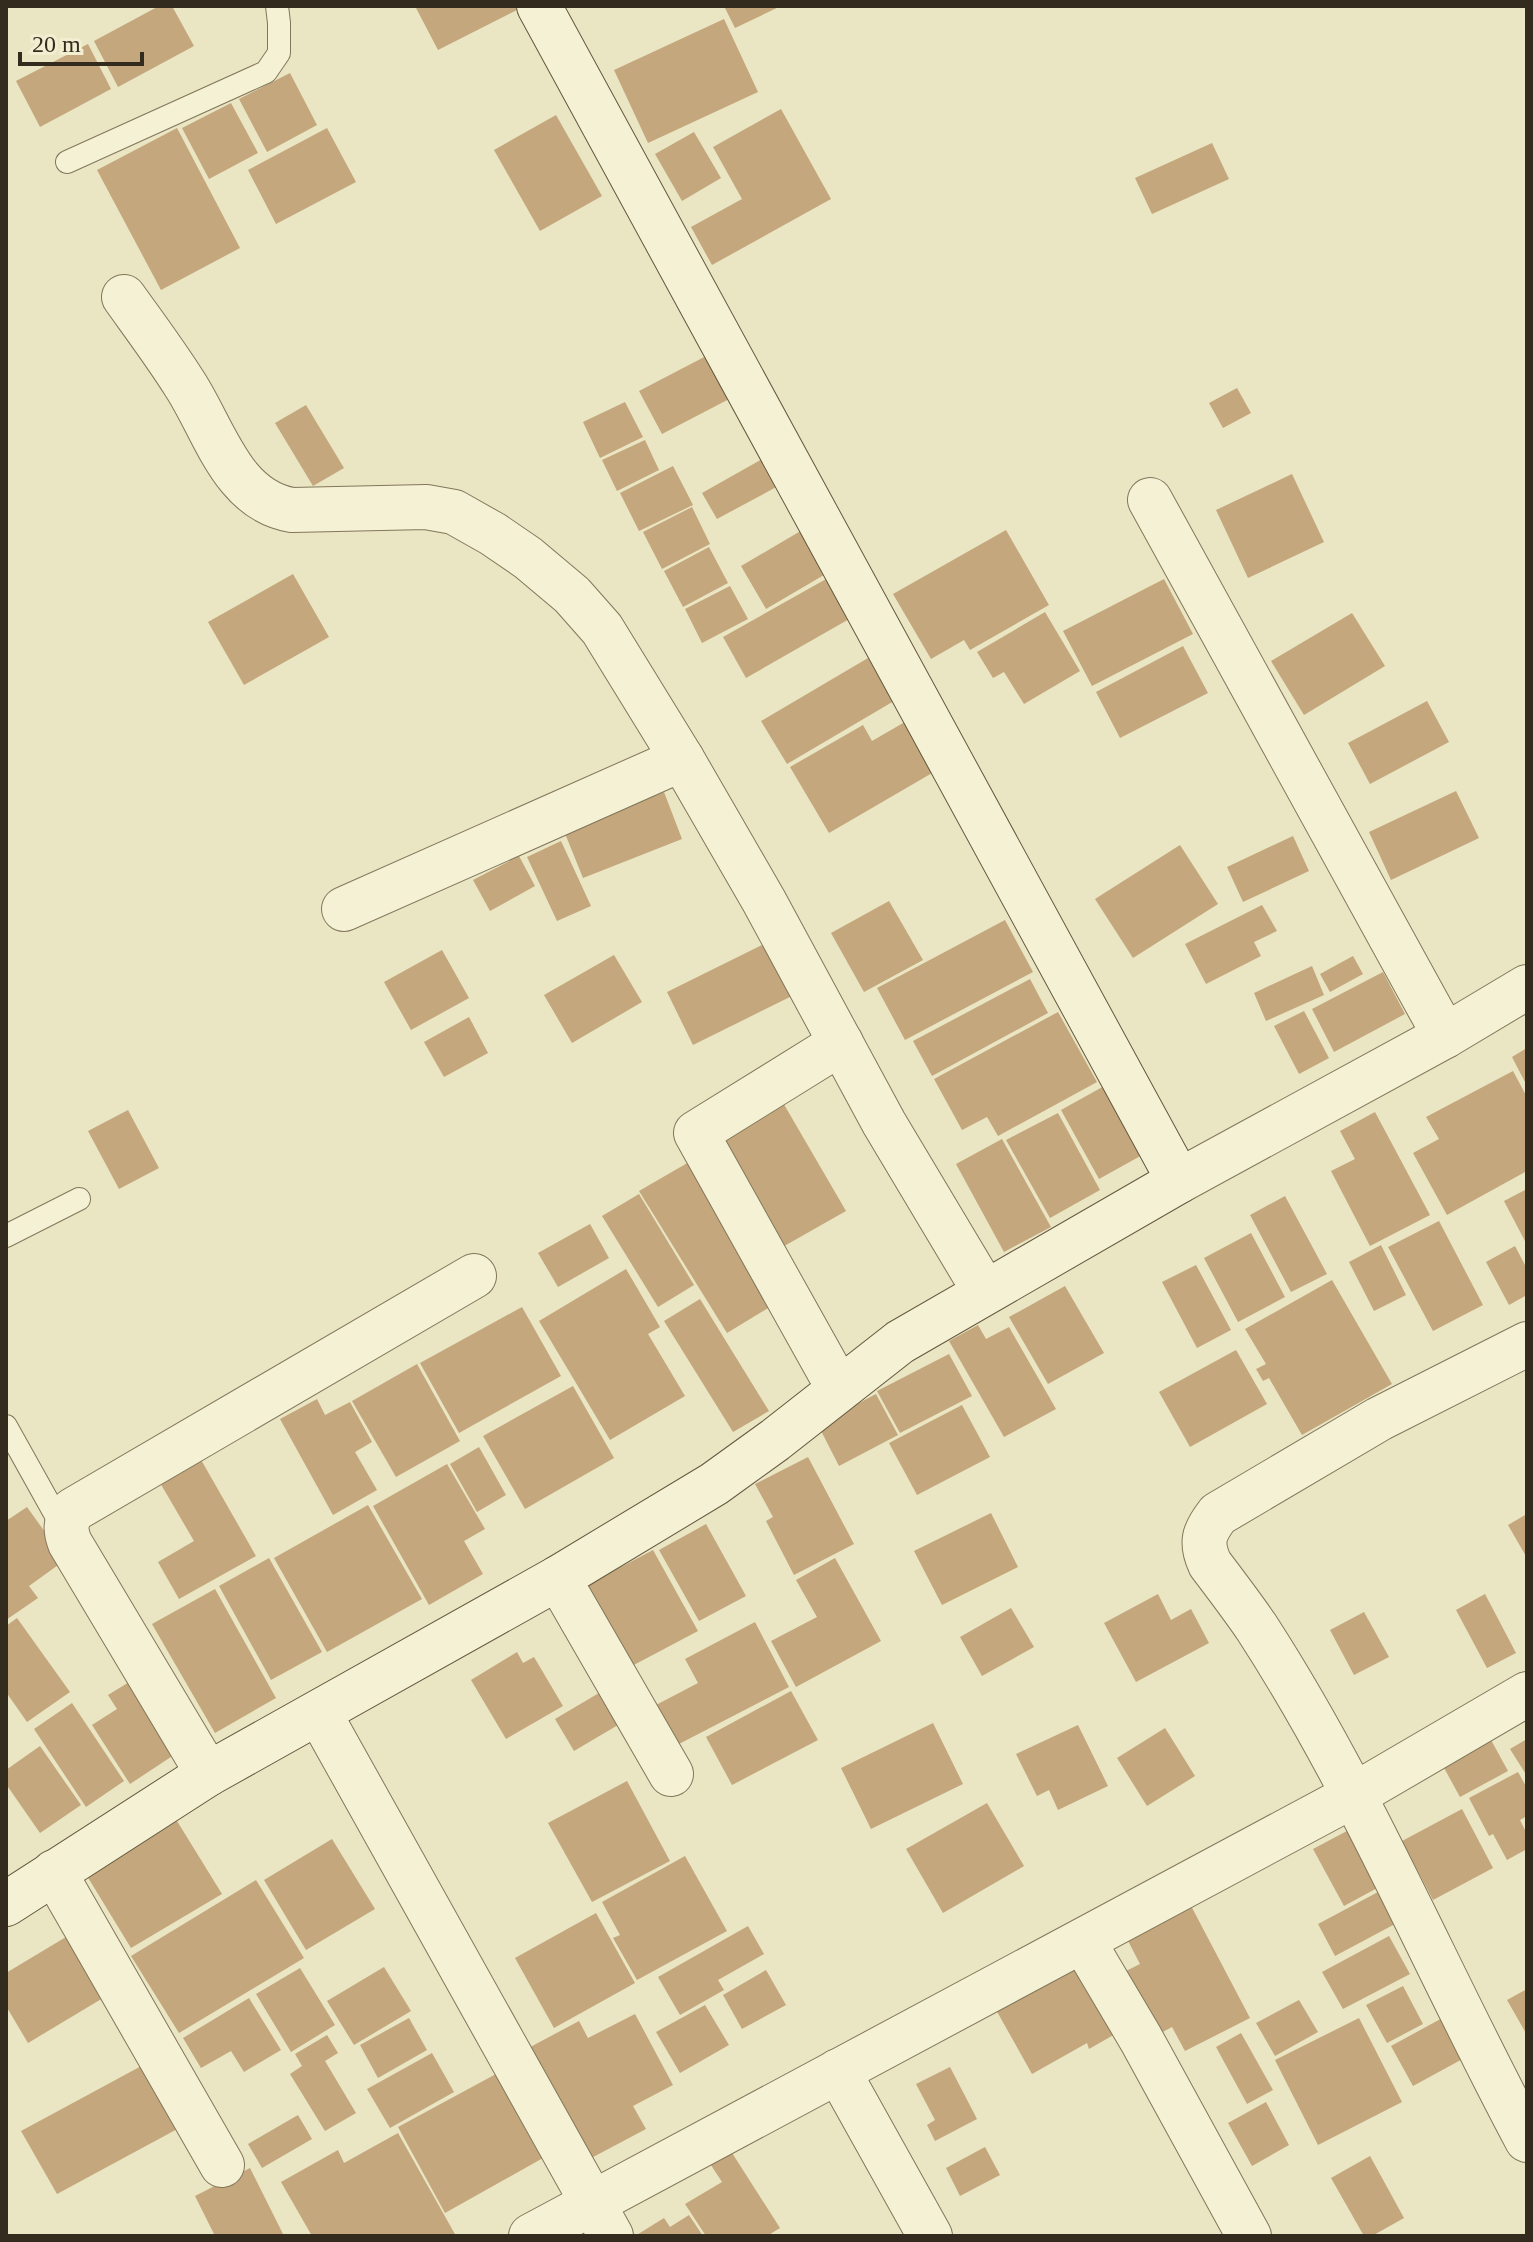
<svg xmlns="http://www.w3.org/2000/svg" width="1533" height="2242" font-family="'Times New Roman',serif">
	<rect width="100%" height="100%" fill="#eae5c3"/>
	<g fill="#c4a77c">
		<polygon points="159,6 172,6 194,46 118,87 94,41"/>
		<polygon points="415,6 515,6 517,10 438,50"/>
		<polygon points="724,6 781,6 735,28"/>
		<polygon points="724,19 758,92 648,143 614,70"/>
		<polygon points="88,44 111,89 40,127 16,81"/>
		<polygon points="290,73 317,125 267,152 239,99"/>
		<polygon points="231,103 258,153 209,179 182,128"/>
		<polygon points="781,109 831,199 712,265 691,227 742,199 713,147"/>
		<polygon points="556,115 602,196 540,231 494,150"/>
		<polygon points="177,128 240,248 161,290 97,170"/>
		<polygon points="327,128 356,182 276,224 248,170"/>
		<polygon points="694,132 721,178 682,201 655,154"/>
		<polygon points="1212,143 1229,179 1152,214 1135,178"/>
		<polygon points="710,354 733,397 662,434 639,391"/>
		<polygon points="1237,388 1251,413 1223,428 1209,403"/>
		<polygon points="625,402 643,437 600,458 583,422"/>
		<polygon points="306,405 344,468 313,486 275,423"/>
		<polygon points="645,440 659,470 617,491 602,460"/>
		<polygon points="764,458 780,485 717,519 702,493"/>
		<polygon points="673,466 693,505 639,531 620,493"/>
		<polygon points="1292,474 1324,542 1248,578 1216,510"/>
		<polygon points="692,507 710,544 662,569 643,532"/>
		<polygon points="804,529 829,572 766,609 741,566"/>
		<polygon points="1006,530 1049,605 970,650 964,640 931,659 893,594"/>
		<polygon points="709,547 728,583 683,607 664,571"/>
		<polygon points="293,574 329,637 244,685 208,622"/>
		<polygon points="835,574 858,614 746,678 723,637"/>
		<polygon points="1164,579 1193,634 1092,686 1063,631"/>
		<polygon points="730,586 748,619 702,643 685,609"/>
		<polygon points="1045,612 1080,671 1024,704 1004,672 993,678 977,652"/>
		<polygon points="1352,613 1385,666 1304,715 1271,661"/>
		<polygon points="1183,646 1208,693 1120,738 1096,692"/>
		<polygon points="868,658 894,701 787,764 761,721"/>
		<polygon points="1427,701 1449,742 1370,784 1348,743"/>
		<polygon points="910,719 939,769 829,833 790,767 863,725 872,741"/>
		<polygon points="1456,791 1479,838 1391,880 1369,832"/>
		<polygon points="664,792 682,839 583,878 564,831"/>
		<polygon points="1293,836 1309,871 1243,902 1227,867"/>
		<polygon points="561,841 591,906 557,921 527,857"/>
		<polygon points="1180,845 1218,904 1133,958 1095,899"/>
		<polygon points="519,856 535,886 490,911 473,880"/>
		<polygon points="889,901 923,960 864,992 831,933"/>
		<polygon points="1262,905 1277,931 1254,942 1261,956 1206,984 1185,944"/>
		<polygon points="1005,920 1033,972 905,1040 877,988"/>
		<polygon points="772,940 798,993 693,1045 667,992"/>
		<polygon points="442,950 469,998 411,1030 384,982"/>
		<polygon points="614,955 642,1002 572,1043 544,995"/>
		<polygon points="1353,956 1363,974 1330,992 1320,974"/>
		<polygon points="1312,966 1324,995 1266,1021 1254,993"/>
		<polygon points="1383,972 1405,1014 1334,1052 1312,1009"/>
		<polygon points="1030,979 1048,1013 932,1076 913,1041"/>
		<polygon points="1304,1011 1329,1058 1299,1074 1274,1026"/>
		<polygon points="1058,1012 1097,1082 998,1136 987,1117 962,1130 934,1079"/>
		<polygon points="469,1017 488,1053 444,1077 424,1042"/>
		<polygon points="1527,1048 1527,1086 1512,1057"/>
		<polygon points="1513,1071 1527,1097 1527,1171 1447,1215 1413,1153 1439,1139 1426,1117"/>
		<polygon points="1106,1085 1144,1154 1099,1179 1061,1110"/>
		<polygon points="782,1101 846,1211 779,1249 716,1139"/>
		<polygon points="128,1110 159,1168 119,1189 88,1131"/>
		<polygon points="1375,1112 1430,1215 1370,1246 1331,1171 1355,1159 1340,1131"/>
		<polygon points="1058,1113 1100,1190 1050,1218 1006,1140"/>
		<polygon points="1002,1139 1051,1227 1004,1252 956,1164"/>
		<polygon points="696,1158 783,1299 727,1333 639,1191"/>
		<polygon points="1527,1189 1527,1245 1504,1201"/>
		<polygon points="639,1194 694,1285 658,1307 602,1216"/>
		<polygon points="1285,1196 1327,1274 1291,1292 1250,1215"/>
		<polygon points="1439,1221 1483,1305 1433,1331 1388,1247"/>
		<polygon points="590,1224 609,1258 558,1287 538,1253"/>
		<polygon points="1251,1233 1285,1297 1238,1322 1204,1258"/>
		<polygon points="1381,1245 1406,1295 1374,1311 1349,1262"/>
		<polygon points="1515,1246 1527,1269 1527,1295 1509,1305 1486,1262"/>
		<polygon points="1196,1265 1231,1330 1197,1348 1162,1282"/>
		<polygon points="626,1269 660,1327 648,1334 685,1396 610,1440 539,1321"/>
		<polygon points="1332,1280 1392,1384 1302,1435 1269,1378 1263,1381 1256,1369 1266,1364 1245,1329"/>
		<polygon points="1065,1286 1104,1353 1048,1384 1009,1317"/>
		<polygon points="700,1299 769,1411 733,1432 664,1321"/>
		<polygon points="522,1307 561,1376 459,1433 420,1363"/>
		<polygon points="978,1325 986,1339 1009,1327 1056,1409 1004,1437 949,1341"/>
		<polygon points="1236,1350 1267,1404 1190,1447 1159,1392"/>
		<polygon points="949,1354 972,1396 900,1433 877,1391"/>
		<polygon points="417,1364 460,1441 396,1477 352,1401"/>
		<polygon points="573,1386 614,1458 525,1509 483,1436"/>
		<polygon points="876,1394 898,1435 839,1466 818,1425"/>
		<polygon points="317,1399 325,1415 350,1402 372,1442 355,1452 377,1490 333,1515 280,1419"/>
		<polygon points="962,1405 990,1457 917,1495 889,1443"/>
		<polygon points="479,1447 506,1495 477,1512 450,1464"/>
		<polygon points="808,1457 854,1544 794,1575 766,1521 773,1517 755,1484"/>
		<polygon points="200,1458 256,1556 179,1599 158,1562 194,1541 159,1481"/>
		<polygon points="447,1464 485,1529 464,1541 483,1574 429,1605 373,1506"/>
		<polygon points="368,1505 422,1599 327,1652 274,1558"/>
		<polygon points="27,1507 65,1560 29,1586 38,1598 6,1620 6,1521"/>
		<polygon points="991,1513 1018,1567 942,1605 914,1551"/>
		<polygon points="1527,1514 1527,1558 1508,1525"/>
		<polygon points="706,1524 746,1596 699,1621 659,1550"/>
		<polygon points="653,1550 698,1631 630,1667 585,1586"/>
		<polygon points="269,1558 322,1652 271,1680 219,1586"/>
		<polygon points="835,1558 881,1641 796,1687 771,1641 817,1617 796,1580"/>
		<polygon points="215,1589 276,1698 215,1733 152,1624"/>
		<polygon points="1158,1594 1171,1620 1191,1609 1209,1643 1136,1682 1104,1623"/>
		<polygon points="1485,1594 1516,1653 1487,1668 1456,1610"/>
		<polygon points="1011,1608 1034,1647 982,1676 960,1637"/>
		<polygon points="1364,1612 1389,1657 1354,1675 1330,1630"/>
		<polygon points="17,1618 70,1692 27,1722 6,1692 6,1626"/>
		<polygon points="755,1622 789,1687 677,1745 656,1705 698,1683 685,1659"/>
		<polygon points="517,1652 523,1663 534,1657 563,1706 506,1739 471,1680"/>
		<polygon points="139,1676 186,1747 130,1784 92,1725 117,1709 108,1695"/>
		<polygon points="604,1690 623,1722 574,1751 555,1719"/>
		<polygon points="791,1691 818,1740 732,1785 706,1737"/>
		<polygon points="72,1703 124,1781 86,1807 34,1729"/>
		<polygon points="933,1723 963,1784 871,1829 841,1768"/>
		<polygon points="1078,1725 1108,1786 1058,1810 1049,1790 1037,1796 1016,1754"/>
		<polygon points="1165,1728 1195,1776 1147,1806 1117,1758"/>
		<polygon points="1527,1739 1527,1776 1510,1749"/>
		<polygon points="1491,1740 1508,1771 1460,1797 1443,1766"/>
		<polygon points="40,1746 81,1805 40,1833 6,1784 6,1770"/>
		<polygon points="1518,1772 1527,1788 1527,1816 1520,1820 1527,1834 1527,1849 1507,1860 1493,1834 1489,1836 1469,1798"/>
		<polygon points="627,1781 670,1861 592,1902 548,1823"/>
		<polygon points="987,1803 1024,1866 943,1913 906,1849"/>
		<polygon points="1462,1809 1493,1868 1433,1900 1402,1841"/>
		<polygon points="177,1821 222,1894 131,1948 87,1876"/>
		<polygon points="1362,1823 1392,1880 1344,1906 1313,1849"/>
		<polygon points="332,1839 375,1909 306,1950 264,1880"/>
		<polygon points="685,1856 727,1931 637,1980 613,1938 620,1935 602,1902"/>
		<polygon points="256,1880 304,1958 179,2033 131,1956"/>
		<polygon points="1378,1892 1395,1924 1335,1956 1318,1924"/>
		<polygon points="1189,1902 1250,2018 1185,2051 1172,2027 1157,2035 1124,1972 1140,1964 1125,1935"/>
		<polygon points="596,1913 635,1983 554,2028 515,1958"/>
		<polygon points="748,1926 764,1954 718,1980 724,1990 680,2015 658,1977"/>
		<polygon points="1389,1936 1410,1974 1343,2009 1322,1972"/>
		<polygon points="66,1937 103,1998 28,2043 6,2006 6,1973"/>
		<polygon points="1084,1958 1124,2029 1089,2049 1087,2043 1032,2074 995,2008"/>
		<polygon points="384,1967 411,2011 354,2045 327,2001"/>
		<polygon points="300,1968 335,2025 291,2052 256,1994"/>
		<polygon points="766,1970 786,2005 742,2029 723,1995"/>
		<polygon points="1403,1986 1423,2024 1387,2043 1366,2005"/>
		<polygon points="1527,1989 1527,2035 1507,2000"/>
		<polygon points="249,1998 281,2050 244,2072 231,2051 201,2068 183,2038"/>
		<polygon points="1299,2000 1318,2032 1275,2056 1256,2023"/>
		<polygon points="705,2005 729,2045 680,2073 656,2032"/>
		<polygon points="635,2014 673,2085 633,2106 646,2129 580,2164 521,2052 579,2021 588,2038"/>
		<polygon points="1446,2016 1468,2056 1413,2086 1391,2046"/>
		<polygon points="409,2018 427,2050 378,2078 360,2045"/>
		<polygon points="1359,2018 1402,2102 1318,2145 1275,2060"/>
		<polygon points="1241,2033 1273,2090 1247,2104 1216,2047"/>
		<polygon points="327,2035 338,2053 325,2061 356,2113 325,2131 290,2074 302,2066 295,2054"/>
		<polygon points="432,2053 454,2092 390,2128 367,2089"/>
		<polygon points="145,2064 181,2127 57,2194 21,2131"/>
		<polygon points="950,2067 977,2119 935,2141 927,2125 935,2120 916,2084"/>
		<polygon points="496,2074 543,2158 445,2213 398,2127"/>
		<polygon points="1266,2102 1289,2145 1252,2166 1228,2123"/>
		<polygon points="298,2115 312,2139 262,2168 248,2144"/>
		<polygon points="398,2133 456,2236 312,2236 281,2182 338,2150 344,2163"/>
		<polygon points="727,2145 780,2228 767,2236 706,2236 685,2204 722,2182 707,2159"/>
		<polygon points="985,2147 1000,2175 960,2196 946,2168"/>
		<polygon points="1370,2156 1404,2218 1372,2236 1364,2236 1331,2178"/>
		<polygon points="250,2168 284,2236 215,2236 195,2196"/>
		<polygon points="689,2215 703,2236 635,2236 664,2218 670,2227"/>
	</g>
	<g fill="none" stroke-linecap="round" stroke-linejoin="round">
		<defs>
			<g id="lane">
				<polyline points="67,162 266,72 279,53 279,23 277,6"/>
				<polyline points="6,1236 79,1199"/>
				<polyline points="6,1426 64,1530"/>
			</g>
			<g id="street">
				<path d="M 124,297 C 144,325 165,353 184,383 C 214,428 231,500 292,510 L 426,507 L 454,512 L 493,534 L 528,558 L 572,595 L 602,629 L 682,759 L 764,901 L 884,1123 L 985,1292"/>
				<polyline points="1150,500 1445,1036"/>
				<polyline points="344,909 682,759"/>
				<polyline points="1179,1181 1445,1036 1527,987"/>
				<path d="M 1527,1344 L 1379,1419 L 1218,1514 C 1204,1532 1200,1542 1210,1564 C 1226,1585 1242,1606 1257,1628 C 1362,1790 1436,1970 1527,2140"/>
				<polyline points="839,1389 696,1133 841,1043"/>
				<polyline points="558,1578 671,1774"/>
				<polyline points="319,1713 611,2236"/>
				<path d="M 208,1774 L 70,1543 C 65,1530 65,1522 73,1510 L 474,1276"/>
				<polyline points="54,1872 222,2165"/>
				<polyline points="1083,1941 1141,2039 1249,2236"/>
				<polyline points="838,2071 930,2236"/>
				<polyline points="531,2236 1354,1795 1527,1694"/>
			</g>
			<polyline id="secondary" points="6,1904 208,1774 558,1578 714,1484 775,1440 900,1342 1179,1181 539,6"/>
		</defs>
		<use href="#lane" stroke="#82775b" stroke-width="24"/>
		<use href="#street" stroke="#82775b" stroke-width="46"/>
		<use href="#secondary" stroke="#64583f" stroke-width="46"/>
		<use href="#lane" stroke="#f5f1d5" stroke-width="22"/>
		<use href="#street" stroke="#f5f1d5" stroke-width="44"/>
		<use href="#secondary" stroke="#f5f1d5" stroke-width="44"/>
	</g>
	<rect width="1533" height="2242" fill="none" stroke="#332c1e" stroke-width="16"/>
	<path d="M20 52v12h122v-12" fill="none" stroke="#332c1e" stroke-width="4"/>
	<text x="32" y="52" font-size="24" fill="#332c1e" stroke="#f2eed2" stroke-width="6" paint-order="stroke">20 m</text>
</svg>
